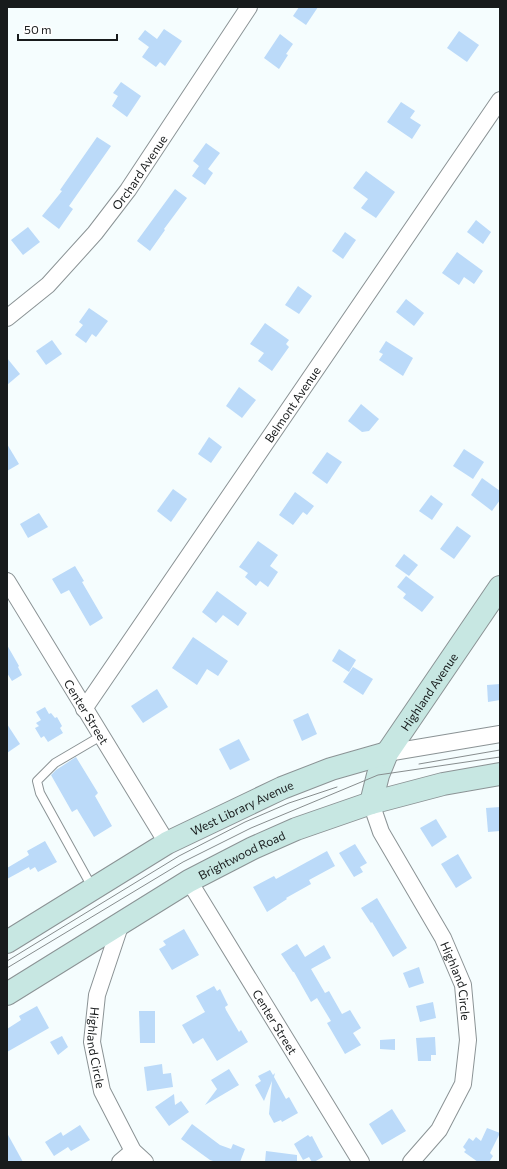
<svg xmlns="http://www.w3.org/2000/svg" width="507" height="1169" font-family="Commissioner,sans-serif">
	<rect width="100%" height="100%" fill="#f5fdfe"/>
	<g fill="#bbdaf9">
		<polygon points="299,7 318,7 306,25 293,16"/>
		<polygon points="164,29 182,41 165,66 160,62 156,67 142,57 149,47 138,39 145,30 157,39"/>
		<polygon points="459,31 479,45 467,62 447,48"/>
		<polygon points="280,34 293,44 286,54 288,55 279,69 264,58"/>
		<polygon points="121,82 141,96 127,117 112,106 118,96 113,93"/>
		<polygon points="401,102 415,111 410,118 421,125 412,139 387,122"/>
		<polygon points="97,137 111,146 69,206 73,209 59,229 42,216 62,191 60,190"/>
		<polygon points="206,143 220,153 208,169 213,173 205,185 192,176 199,166 193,161"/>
		<polygon points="366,171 395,192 376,218 361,208 368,199 353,188"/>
		<polygon points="175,189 187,198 164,229 165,230 150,251 137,241"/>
		<polygon points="476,220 491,232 483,244 467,232"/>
		<polygon points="28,227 40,242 23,255 11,240"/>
		<polygon points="345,232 356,240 343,259 332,251"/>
		<polygon points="457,252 483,271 474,284 464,277 459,285 442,273"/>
		<polygon points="298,286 312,296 299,314 285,305"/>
		<polygon points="406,299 424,313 414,326 396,312"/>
		<polygon points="89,308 108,321 96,337 92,334 86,343 75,335 83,325 79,322"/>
		<polygon points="265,323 289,340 286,344 289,347 272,371 258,361 264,353 250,344"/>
		<polygon points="52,340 62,354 46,365 36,351"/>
		<polygon points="386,341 413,358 403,376 379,360 383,354 379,352"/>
		<polygon points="7,358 20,374 7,385"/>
		<polygon points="239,387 256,400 242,418 226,406"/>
		<polygon points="361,404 379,419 369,431 362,432 348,421"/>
		<polygon points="209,437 222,447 211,463 198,454"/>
		<polygon points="7,444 19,464 7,471"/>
		<polygon points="464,449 484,462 473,479 453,466"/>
		<polygon points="327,452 342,462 327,484 312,473"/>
		<polygon points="482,478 500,491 500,500 492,511 471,495"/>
		<polygon points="173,489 187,499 171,522 157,511"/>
		<polygon points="295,492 314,506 307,515 303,512 293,525 279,515"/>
		<polygon points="431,495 443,504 432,520 419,511"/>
		<polygon points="39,513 48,527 28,538 20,524"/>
		<polygon points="457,526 471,536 454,559 440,549"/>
		<polygon points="258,541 278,555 270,566 278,572 268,587 260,581 256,586 245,577 248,573 239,567"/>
		<polygon points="404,554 418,565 409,576 395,566"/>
		<polygon points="75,566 84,581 82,582 103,618 90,626 69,590 61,594 52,579"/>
		<polygon points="406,576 434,597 422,612 403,598 406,594 397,587"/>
		<polygon points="217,591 247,613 238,626 223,615 216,623 202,612"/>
		<polygon points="193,637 228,661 218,676 207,669 197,685 172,668"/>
		<polygon points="7,645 19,666 18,667 22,675 12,681 7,673"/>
		<polygon points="339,649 356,660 349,672 332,661"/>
		<polygon points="353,667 373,679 363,695 343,682"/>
		<polygon points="500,684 500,700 488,702 487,685"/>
		<polygon points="157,689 168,707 143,723 131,706"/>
		<polygon points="45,707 49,714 51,713 55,718 57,717 62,726 60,728 63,733 48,742 44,736 41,738 35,728 39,726 36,723 41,720 36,712"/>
		<polygon points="308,713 317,734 302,741 293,720"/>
		<polygon points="7,724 20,744 7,753"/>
		<polygon points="239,739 250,760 230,770 219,749"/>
		<polygon points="76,757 98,793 95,796 112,826 94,837 77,809 72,812 51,775 56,770"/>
		<polygon points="500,807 500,831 488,832 486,808"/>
		<polygon points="436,819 447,837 432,847 420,828"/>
		<polygon points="45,841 57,862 38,872 35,867 30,870 29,867 7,879 7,868 29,855 27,851"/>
		<polygon points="355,844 367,863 360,867 363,872 354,877 339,853"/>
		<polygon points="327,851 335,866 309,880 311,884 286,898 287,899 267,912 253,887 274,876 276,879"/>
		<polygon points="458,854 472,878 456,888 441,864"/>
		<polygon points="377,898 407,948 393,957 372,922 371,923 361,908"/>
		<polygon points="184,929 199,955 172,970 159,949 166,945 163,941"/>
		<polygon points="297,944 305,957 324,945 331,958 311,969 325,993 329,991 342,1014 350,1010 361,1028 353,1033 361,1045 345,1054 327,1023 331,1021 317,998 311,1002 294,972 293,972 281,954"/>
		<polygon points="419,967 424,983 409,988 403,973"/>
		<polygon points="214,986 217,991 220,989 228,1005 225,1007 226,1010 239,1032 241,1030 248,1042 217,1061 203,1038 193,1044 182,1025 205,1012 196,996"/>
		<polygon points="433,1002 436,1018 420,1022 416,1006"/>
		<polygon points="37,1006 49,1028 7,1052 7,1029 21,1020 19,1016"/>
		<polygon points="139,1011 155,1011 155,1043 140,1043"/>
		<polygon points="62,1036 68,1047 58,1055 50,1042"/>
		<polygon points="435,1037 436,1055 431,1055 431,1061 418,1061 416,1038"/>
		<polygon points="395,1039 395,1050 380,1049 380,1040"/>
		<polygon points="162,1064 163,1074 171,1073 173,1087 147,1091 144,1067"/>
		<polygon points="229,1069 239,1085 205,1105 217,1089 211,1080"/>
		<polygon points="270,1070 273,1075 275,1073 274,1077 286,1099 289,1097 298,1113 282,1122 281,1120 274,1123 269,1114 272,1081 264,1101 255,1085 261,1081 258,1076"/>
		<polygon points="174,1094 175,1105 181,1101 189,1112 169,1126 155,1107"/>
		<polygon points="392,1109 406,1131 382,1145 369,1124"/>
		<polygon points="192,1124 220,1145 231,1149 233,1144 245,1149 240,1162 216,1162 210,1160 181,1139"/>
		<polygon points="80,1125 90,1140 71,1151 68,1147 54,1156 45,1142 61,1132 63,1136"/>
		<polygon points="487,1128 500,1133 490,1153 493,1156 489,1162 478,1162 464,1152 466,1150 463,1147 469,1138 473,1141 476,1137 481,1141"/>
		<polygon points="7,1133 23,1162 7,1162"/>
		<polygon points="308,1135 310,1137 312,1136 323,1157 314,1162 312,1162 309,1157 303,1160 294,1144"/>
		<polygon points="266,1151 297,1155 297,1162 265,1162"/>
	</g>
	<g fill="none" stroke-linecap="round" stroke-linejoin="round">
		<defs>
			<polyline id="lane" points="92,887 40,793 37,781 55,763 101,736"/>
			<g id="street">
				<path id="s1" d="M 7,318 L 48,285 L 95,233 L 128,190 L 249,7"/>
				<path id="s2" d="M 7,581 L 167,843"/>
				<path id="s3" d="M 84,709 L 500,100"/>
				<polyline points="387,753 500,734"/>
				<path id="s4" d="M 371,803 L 381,832 L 443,938 L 463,985 L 468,1040 L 463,1084 L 439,1130 L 411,1162"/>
				<path id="s5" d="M 189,881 L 361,1162"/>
				<path id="s6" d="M 121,923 L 97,995 L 92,1042 L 102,1091 L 133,1151 L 145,1162"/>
				<polyline points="120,1162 133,1151"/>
			</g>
			<g id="secondary">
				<path id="s7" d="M 371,803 L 378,775 L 387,753 L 500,587"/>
				<path id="s8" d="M 7,942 L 167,843 L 282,788 L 331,769 L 387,753"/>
				<path id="s9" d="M 7,994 L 189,881 L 253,848 L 296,829 L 371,803 L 443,784 L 500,774"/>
			</g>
		</defs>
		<use href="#lane" stroke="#8b9395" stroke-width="10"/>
		<use href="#street" stroke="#8b9395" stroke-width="18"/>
		<use href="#secondary" stroke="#8b9395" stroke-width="24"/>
		<use href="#lane" stroke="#fff" stroke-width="8"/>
		<use href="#street" stroke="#fff" stroke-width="16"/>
		<use href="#secondary" stroke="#c7e7e2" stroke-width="22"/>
		<g stroke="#878d8e" stroke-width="1">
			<polyline points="419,764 500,750"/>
			<polyline points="7,961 179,856 245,822 289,803 337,787"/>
			<polyline points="7,968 183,862 251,828 378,775 500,757"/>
		</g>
	</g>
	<g text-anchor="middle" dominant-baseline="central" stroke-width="3" stroke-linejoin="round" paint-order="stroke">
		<g font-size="12" fill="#181b1c" stroke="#fff">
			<text stroke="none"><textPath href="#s1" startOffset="198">Orchard Avenue</textPath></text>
			<text stroke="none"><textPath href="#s3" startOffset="369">Belmont Avenue</textPath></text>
			<text stroke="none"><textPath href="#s7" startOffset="127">Highland Avenue</textPath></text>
			<text stroke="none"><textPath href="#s2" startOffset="153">Center Street</textPath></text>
			<text stroke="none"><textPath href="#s8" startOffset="271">West Library Avenue</textPath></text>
			<text stroke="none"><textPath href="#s9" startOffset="273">Brightwood Road</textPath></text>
			<text stroke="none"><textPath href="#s4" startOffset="199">Highland Circle</textPath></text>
			<text stroke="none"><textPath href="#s5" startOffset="165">Center Street</textPath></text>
			<text stroke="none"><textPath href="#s6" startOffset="129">Highland Circle</textPath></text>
		</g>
	</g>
	<rect width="507" height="1169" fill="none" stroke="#181b1c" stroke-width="16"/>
	<path d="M18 34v6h99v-6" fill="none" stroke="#181b1c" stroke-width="2"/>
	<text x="24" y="34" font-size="12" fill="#181b1c" stroke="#ffffff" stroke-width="3" paint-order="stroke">50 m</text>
</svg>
